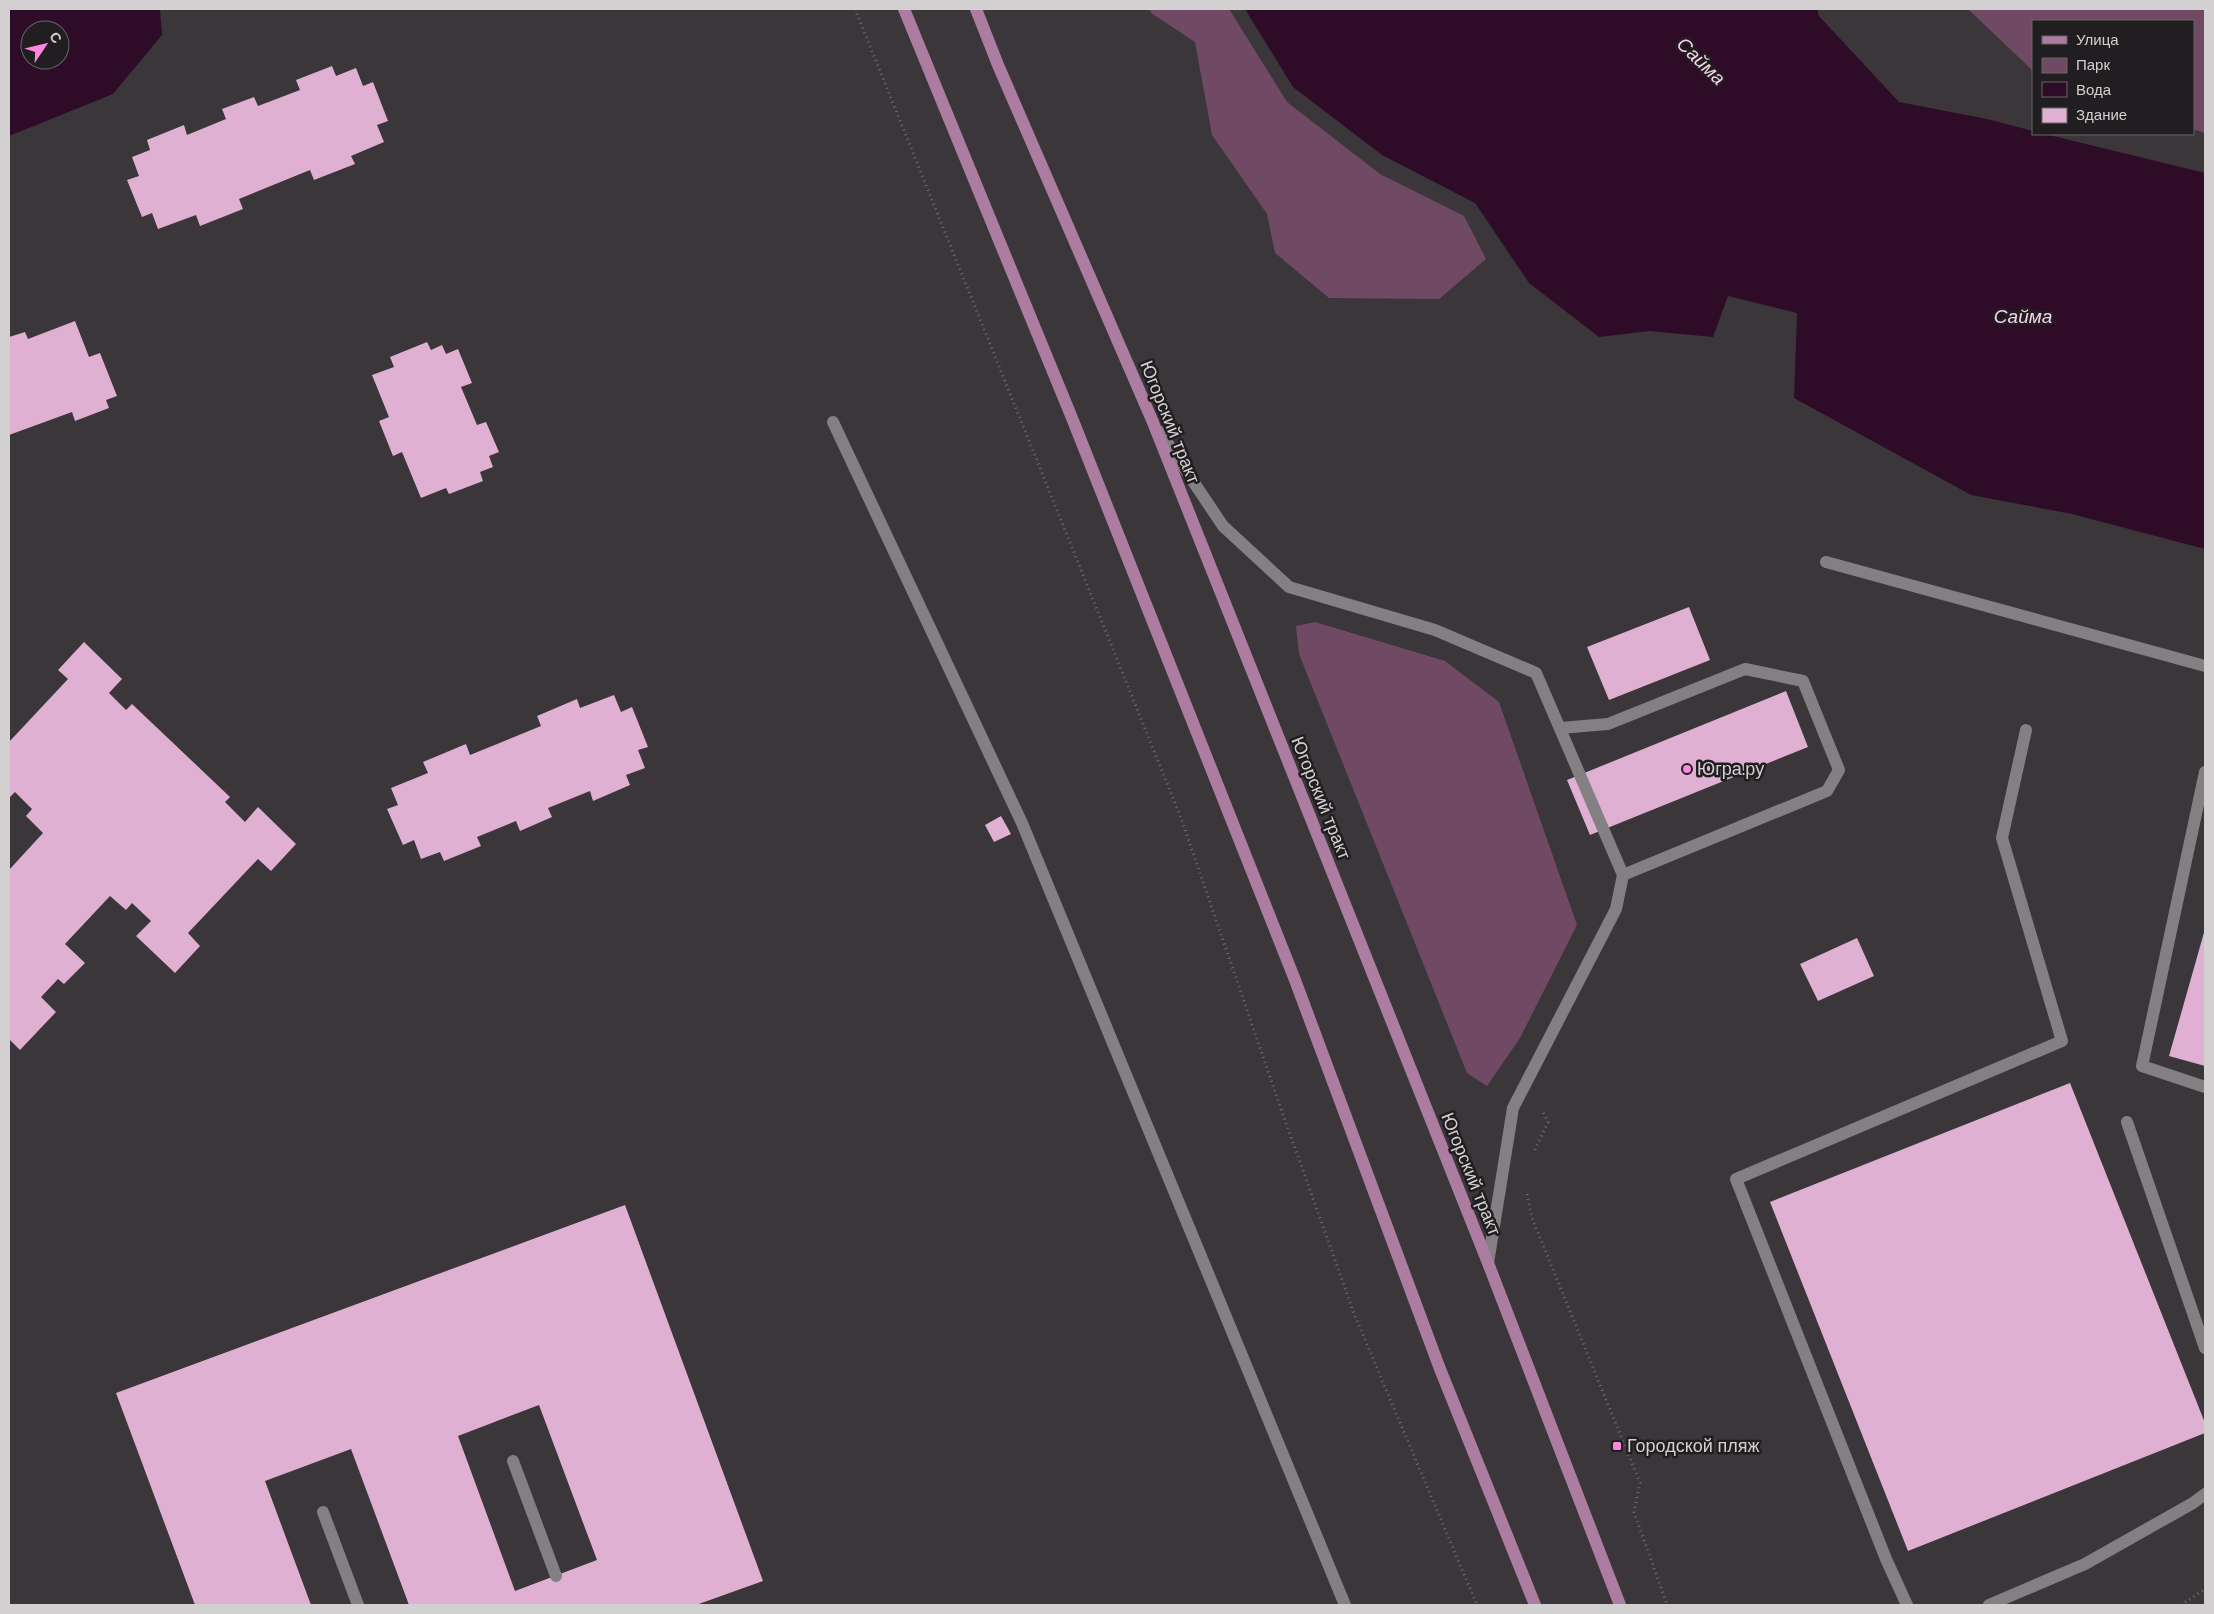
<svg xmlns="http://www.w3.org/2000/svg" width="2214" height="1614" font-family="'DM Sans',sans-serif">
	<rect width="100%" height="100%" fill="#3b3639"/>
	<g fill="#704a65">
		<polygon points="1150,9 1229,9 1287,102 1380,174 1464,216 1486,259 1439,299 1329,298 1275,253 1267,214 1212,135 1195,42 1151,13"/>
		<polygon points="1968,9 2205,9 2205,133 2193,129 2193,21 2033,21 2033,71"/>
		<polygon points="1315,622 1445,661 1499,702 1577,925 1520,1038 1487,1086 1467,1073 1299,654 1296,626"/>
	</g>
	<g fill="#2e0c27" fill-rule="evenodd">
		<path d="M 9,9 L 160,9 L 162,35 L 113,94 L 9,136 ZM 30,30 L 60,30 L 60,60 L 30,60 Z"/>
		<polygon points="1245,9 1818,9 1818,15 1899,102 1987,119 2033,131 2033,134 2045,134 2205,173 2205,549 2072,514 1971,495 1794,398 1797,313 1728,296 1713,337 1649,331 1599,337 1529,283 1475,203 1382,155 1293,87"/>
	</g>
	<g fill="#dfb0d1" fill-rule="evenodd">
		<polygon points="332,66 336,76 356,68 363,86 373,82 388,121 377,125 384,142 351,156 355,164 314,180 310,170 239,199 243,209 200,226 196,215 158,229 152,213 142,217 127,180 139,176 132,157 150,150 147,140 184,125 187,135 226,119 222,109 254,97 258,106 300,90 296,80"/>
		<polygon points="75,321 89,357 100,353 117,396 106,400 109,408 75,421 72,412 9,435 9,337 25,332 28,339"/>
		<polygon points="427,342 431,350 442,345 446,354 458,349 472,383 461,387 477,425 486,422 499,452 489,456 493,467 480,472 483,481 449,494 446,488 421,498 402,452 393,456 379,421 389,417 372,375 394,367 390,357"/>
		<polygon points="1689,607 1710,660 1609,700 1587,647"/>
		<polygon points="84,642 122,679 109,693 126,710 132,704 230,797 225,802 245,822 258,807 296,844 271,871 258,859 188,933 200,946 175,973 136,936 151,921 132,903 126,910 110,896 65,944 85,963 64,984 58,979 41,997 56,1012 20,1050 9,1039 9,870 43,833 26,816 32,809 15,792 9,798 9,742 68,679 58,670"/>
		<polygon points="1786,691 1808,747 1590,835 1567,780"/>
		<polygon points="614,695 621,712 632,707 648,747 638,750 645,768 626,775 630,785 593,801 590,791 548,808 552,817 520,831 516,821 477,837 481,846 444,861 440,852 421,859 414,840 403,845 387,809 398,805 391,788 428,773 423,762 466,744 470,755 541,726 537,716 577,699 580,708"/>
		<polygon points="1001,816 1011,834 994,842 985,825"/>
		<polygon points="2205,929 2205,1066 2169,1056"/>
		<polygon points="1857,938 1874,976 1818,1001 1800,964"/>
		<polygon points="2070,1083 2205,1423 2205,1433 1908,1551 1770,1202"/>
		<path d="M 625,1205 L 763,1581 L 696,1605 L 409,1605 L 351,1449 L 265,1481 L 311,1605 L 195,1605 L 116,1393 ZM 539,1405 L 597,1560 L 515,1591 L 458,1436 Z"/>
	</g>
	<g fill="none" stroke-linecap="round" stroke-linejoin="round">
		<g stroke="#706c6f" stroke-width="3" stroke-dasharray="1 4" stroke-linecap="butt">
			<polyline points="855,9 1181,818 1280,1106 1355,1316 1477,1605"/>
			<polyline points="1535,1150 1548,1122 1542,1110"/>
			<polyline points="1527,1194 1532,1218 1640,1483 1634,1512 1667,1605"/>
			<polyline points="2181,1605 2205,1589"/>
		</g>
		<g stroke="#847f83" stroke-width="12">
			<polyline points="833,422 1022,823 1345,1605"/>
			<polyline points="1160,432 1223,526 1289,587 1435,630 1536,673 1623,875 1616,909 1513,1108 1488,1263"/>
			<polyline points="1826,562 2205,666"/>
			<polyline points="1560,728 1608,724 1745,669 1803,681 1839,770 1827,791 1623,875"/>
			<polyline points="2205,772 2142,1066 2205,1087"/>
			<polyline points="2127,1122 2205,1348"/>
			<polyline points="513,1461 556,1576"/>
			<polyline points="323,1512 358,1605"/>
			<polyline points="1907,1605 1886,1559 1736,1179 2062,1041 2002,838 2026,730"/>
			<polyline points="1989,1605 2085,1564 2193,1503 2205,1494"/>
		</g>
		<g stroke="#ac7da0" stroke-width="12">
			<polyline points="904,9 1072,418 1295,980 1440,1369 1535,1605"/>
			<polyline points="976,9 998,65 1152,420 1488,1263 1620,1605"/>
		</g>
	</g>
	<g fill="#fe85e0" stroke="#201e20" stroke-width="2">
		<circle cx="1687" cy="769" r="5"/>
		<rect x="1612" y="1441" width="10" height="10" rx="2.5"/>
	</g>
	<g text-anchor="middle" dominant-baseline="central" stroke-width="5" stroke-linejoin="round" paint-order="stroke">
		<g font-size="18" fill="#d3d0d2" stroke="#201e20">
			<text transform="translate(1170 422) rotate(68)">Югорский тракт</text>
			<text transform="translate(1321 798) rotate(68)">Югорский тракт</text>
			<text transform="translate(1471 1174) rotate(68)">Югорский тракт</text>
		</g>
		<g font-size="18" fill="#d3d0d2" stroke="#201e20" text-anchor="start">
			<text x="1697" y="769">Югра.ру</text>
			<text x="1627" y="1446">Городской пляж</text>
		</g>
		<g font-size="19" font-style="italic" fill="#f9cfec" stroke="#201e20">
			<text transform="translate(1701 61) rotate(44)">Сайма</text>
			<text x="2023" y="316">Сайма</text>
		</g>
	</g>
	<rect width="2214" height="1614" fill="none" stroke="#d3d0d2" stroke-width="20"/>
	<rect x="2032" y="20" width="162" height="115" fill="#201e20" stroke="#686567"/>
	<rect x="2042" y="36" width="25" height="8" fill="#ac7da0" stroke="#686567"/>
	<text x="2076" y="45" font-size="15" fill="#d3d0d2">Улица</text>
	<rect x="2042" y="58" width="25" height="15" fill="#704a65" stroke="#686567"/>
	<text x="2076" y="70" font-size="15" fill="#d3d0d2">Парк</text>
	<rect x="2042" y="82" width="25" height="15" fill="#2e0c27" stroke="#686567"/>
	<text x="2076" y="95" font-size="15" fill="#d3d0d2">Вода</text>
	<rect x="2042" y="108" width="25" height="15" fill="#dfb0d1" stroke="#686567"/>
	<text x="2076" y="120" font-size="15" fill="#d3d0d2">Здание</text>
	<g transform="translate(45 45) rotate(55)"><circle r="24" fill="#201e20" stroke="#686567"/>
	<path d="M0-4L9 19L0 12L-9 19Z" fill="#fe85e0"/>
	<text y="-8" font-size="14" font-weight="bold" text-anchor="middle" fill="#d3d0d2">С</text>
	</g>
</svg>
